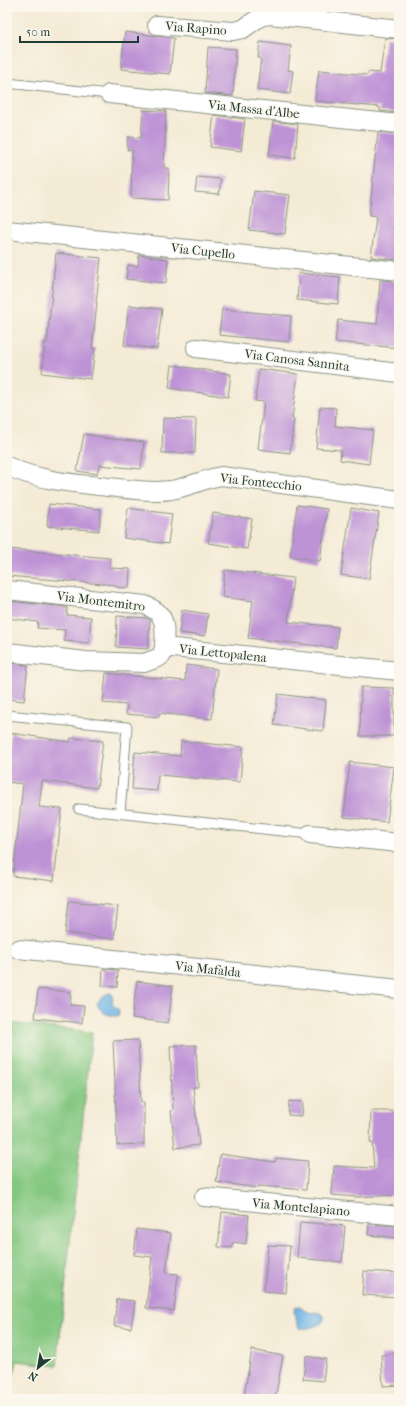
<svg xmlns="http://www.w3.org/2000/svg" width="406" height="1406" font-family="'IM FELL French Canon',serif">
	<rect width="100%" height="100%" fill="#fbf7ec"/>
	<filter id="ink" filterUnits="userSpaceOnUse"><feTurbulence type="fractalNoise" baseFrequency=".025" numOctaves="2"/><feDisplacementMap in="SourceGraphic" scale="8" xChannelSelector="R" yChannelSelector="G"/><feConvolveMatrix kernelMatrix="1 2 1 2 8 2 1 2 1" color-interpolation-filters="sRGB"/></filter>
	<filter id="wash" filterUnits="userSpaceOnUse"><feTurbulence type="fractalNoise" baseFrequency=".012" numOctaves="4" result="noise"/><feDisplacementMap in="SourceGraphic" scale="16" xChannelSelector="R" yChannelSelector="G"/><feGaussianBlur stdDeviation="0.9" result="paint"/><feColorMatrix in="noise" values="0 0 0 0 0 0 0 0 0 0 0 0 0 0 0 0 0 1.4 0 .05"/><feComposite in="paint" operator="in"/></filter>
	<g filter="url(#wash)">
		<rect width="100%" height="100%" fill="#f4ebd5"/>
		<polygon fill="#83c780" stroke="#51825a" points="7,983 9,1023 92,1032 57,1366 17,1361 8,1399"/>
		<g fill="#70b4e6" stroke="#48788d">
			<path d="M 111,993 L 113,996 L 112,1004 L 119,1010 L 118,1016 C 108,1016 101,1013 97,1004 C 99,999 106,993 111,993 Z"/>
			<path d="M 299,1307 C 302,1308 304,1311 308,1312 C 315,1314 320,1309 324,1318 L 323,1322 C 318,1326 305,1330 299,1328 L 294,1312 L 295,1308 Z"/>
		</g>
		<g id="blocks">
			<g fill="#be93d6">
				<polygon points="125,32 174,38 170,74 121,69"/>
				<polygon points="385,38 399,39 399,113 380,111 380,107 315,101 319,70 367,75 368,72 380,73"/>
				<polygon points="260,42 291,46 288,70 293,71 290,94 257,90 261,58 258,58"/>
				<polygon points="208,47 236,49 233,96 205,93"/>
				<polygon points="143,110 166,111 164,168 169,168 168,200 131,198 132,150 127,150 128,137 141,138"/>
				<polygon points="214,115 245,119 241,151 210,147"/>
				<polygon points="273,121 298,124 295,158 269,155"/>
				<polygon points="378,132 399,134 399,169 393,228 399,228 399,260 371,257 376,217 369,216"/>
				<polygon points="197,177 221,179 219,194 195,192"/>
				<polygon points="254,191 290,195 285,234 249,230"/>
				<polygon points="56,253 101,258 96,303 97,303 92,348 95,348 91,379 42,373 45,342 47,343"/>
				<polygon points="139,255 168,259 166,283 126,279 128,265 138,266"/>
				<polygon points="299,273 340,277 338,304 297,300"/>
				<polygon points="380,280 399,281 399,348 335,342 338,320 377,324"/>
				<polygon points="129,305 162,309 157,349 124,345"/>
				<polygon points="222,309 291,316 289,342 219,335"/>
				<polygon points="172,365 231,374 228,397 169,388"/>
				<polygon points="259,369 298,374 292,419 294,419 290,453 258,449 264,402 255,401"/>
				<polygon points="320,407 336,408 335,426 373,430 369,464 340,460 341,450 316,448"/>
				<polygon points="163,418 196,419 195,453 162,453"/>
				<polygon points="84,434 103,437 103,438 144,442 141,469 99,465 97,474 77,471"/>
				<polygon points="49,504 101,509 99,531 47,526"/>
				<polygon points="297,505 327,509 320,561 290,556"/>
				<polygon points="128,508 172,514 168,544 124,538"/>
				<polygon points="351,508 379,513 369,579 341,575"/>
				<polygon points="213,513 252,519 247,549 208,543"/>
				<polygon points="8,549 110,558 110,568 130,569 129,588 116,587 116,585 7,576"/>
				<polygon points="225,570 293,578 288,622 338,627 336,648 248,638 253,601 222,597"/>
				<polygon points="7,601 67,607 67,615 91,617 89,643 64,641 65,630 37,628 38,622 7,618"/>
				<polygon points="182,610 208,614 205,636 179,633"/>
				<polygon points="117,616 147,618 150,620 148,649 116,647"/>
				<polygon points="7,663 28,665 24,701 7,699"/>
				<polygon points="186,665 217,669 212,719 159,713 159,717 126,714 127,705 103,703 106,673 185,681"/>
				<polygon points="361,687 394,688 394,736 360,736"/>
				<polygon points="278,694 326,700 323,731 274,725"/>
				<polygon points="11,733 70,742 71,738 103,741 97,788 42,781 39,807 62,809 54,881 13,876 23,784 7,782 7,765"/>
				<polygon points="181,741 243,747 240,782 158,775 157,791 132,789 135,752 180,756"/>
				<polygon points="350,762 394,767 387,822 344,817"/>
				<polygon points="69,901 118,906 114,939 65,933"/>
				<polygon points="103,969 118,970 117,987 102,986"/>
				<polygon points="137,981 173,986 168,1023 132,1018"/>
				<polygon points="38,989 71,992 70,1005 84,1006 82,1023 35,1018"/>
				<polygon points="138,1040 141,1102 144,1102 144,1144 117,1145 115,1083 113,1041"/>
				<polygon points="196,1045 198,1087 193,1087 199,1145 175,1148 171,1111 173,1110 170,1046"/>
				<polygon points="289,1101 303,1102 302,1116 288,1115"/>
				<polygon points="371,1111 399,1111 399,1195 357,1197 332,1195 334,1166 374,1168 372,1143 370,1143"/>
				<polygon points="220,1154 275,1162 276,1158 308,1161 306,1190 259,1186 258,1188 216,1182"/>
				<polygon points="222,1212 249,1215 246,1244 233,1242 232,1248 218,1247"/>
				<polygon points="300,1222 345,1226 342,1262 297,1258"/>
				<polygon points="369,1224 399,1226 399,1238 368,1235"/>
				<polygon points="137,1229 171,1233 166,1273 178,1274 174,1311 146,1308 152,1257 134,1255"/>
				<polygon points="268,1245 290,1246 286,1293 264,1291"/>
				<polygon points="364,1271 399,1273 399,1297 362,1295"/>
				<polygon points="117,1299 135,1301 131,1328 114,1326"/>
				<polygon points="252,1350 283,1356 275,1399 265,1399 244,1395"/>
				<polygon points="399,1353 399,1385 383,1386 381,1355"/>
				<polygon points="306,1356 326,1359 323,1381 303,1379"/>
			</g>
		</g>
	</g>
	<g filter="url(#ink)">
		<use href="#blocks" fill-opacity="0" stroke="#8a9484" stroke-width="1"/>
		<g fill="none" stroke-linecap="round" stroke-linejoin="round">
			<defs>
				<g id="lane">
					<polyline points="7,83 109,94"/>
					<polyline points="7,715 127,727 120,813"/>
					<polyline points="79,809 310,834"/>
				</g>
				<g id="street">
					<polyline points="157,25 233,31 243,29 260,17 270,15 399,29"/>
					<polyline points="109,94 399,124"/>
					<polyline points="7,230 399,271"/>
					<polyline points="196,348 399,373"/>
					<path d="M 7,466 C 39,481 73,483 108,487 C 129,489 150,493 171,490 C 189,487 204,479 221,476 L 399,500"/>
					<path d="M 7,590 L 145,605 C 167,614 165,625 164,647"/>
					<polyline points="7,652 86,661 144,663 158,658 162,655 164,647 399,671"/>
					<polyline points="310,834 399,843"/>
					<polyline points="18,949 399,989"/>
					<polyline points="204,1197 399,1216"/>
				</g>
			</defs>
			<use href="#lane" stroke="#8a9484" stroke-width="11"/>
			<use href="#street" stroke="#8a9484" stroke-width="20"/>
			<use href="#lane" stroke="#fff" stroke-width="9"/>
			<use href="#street" stroke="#fff" stroke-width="18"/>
		</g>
	</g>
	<g text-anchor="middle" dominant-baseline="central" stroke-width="3" stroke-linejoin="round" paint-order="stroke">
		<g font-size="13" fill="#1f3d34" stroke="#fbf7ec">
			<text transform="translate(196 28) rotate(4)">Via Rapino</text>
			<text transform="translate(254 109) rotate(6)">Via Massa d'Albe</text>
			<text transform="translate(203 251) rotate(6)">Via Cupello</text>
			<text transform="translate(297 360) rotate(7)">Via Canosa Sannita</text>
			<text transform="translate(261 482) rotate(6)">Via Fontecchio</text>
			<text transform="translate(101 601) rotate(7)">Via Montemitro</text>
			<text transform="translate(223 653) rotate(6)">Via Lettopalena</text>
			<text transform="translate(208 969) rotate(6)">Via Mafalda</text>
			<text transform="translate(301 1207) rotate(5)">Via Montelapiano</text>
		</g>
	</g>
	<rect width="406" height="1406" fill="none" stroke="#fbf7ec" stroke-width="24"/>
	<g transform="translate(38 1368) rotate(211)" stroke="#fbf7ec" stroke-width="3" paint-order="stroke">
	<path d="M0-3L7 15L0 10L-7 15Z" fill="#1f3d34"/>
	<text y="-6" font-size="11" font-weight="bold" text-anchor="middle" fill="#1f3d34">N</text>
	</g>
	<path d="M20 36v6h118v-6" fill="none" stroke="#1f3d34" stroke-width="2"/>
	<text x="26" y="36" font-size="12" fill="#1f3d34" stroke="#fbf7ec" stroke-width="3" paint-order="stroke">50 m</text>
</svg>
